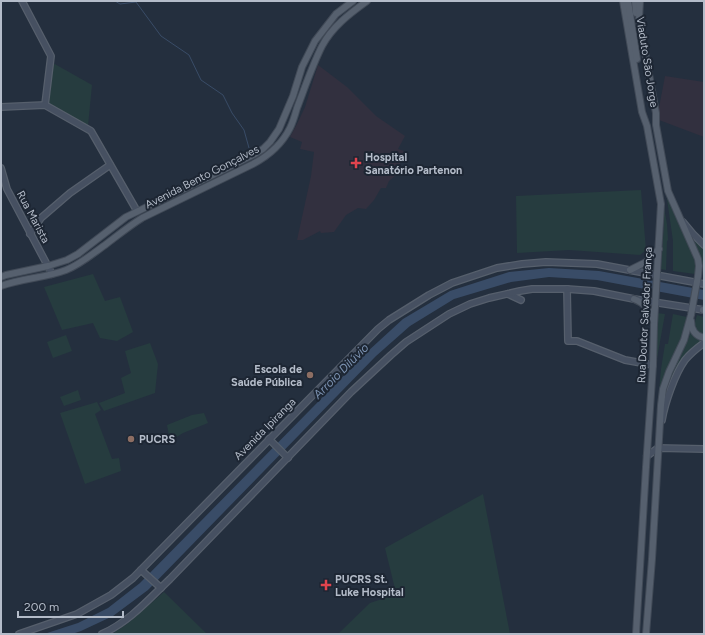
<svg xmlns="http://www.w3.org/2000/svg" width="705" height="635" font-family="Figtree,sans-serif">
	<rect width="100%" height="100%" fill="#242f3e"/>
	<g fill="#32303f">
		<polygon points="318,65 347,87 376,116 405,136 398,149 404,151 397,174 389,181 386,188 381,188 374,200 366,209 358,208 346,215 334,232 321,233 320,231 303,240 297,240 311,176 314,152 300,149 302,142 290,137 297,124 305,107"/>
		<polygon points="665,76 704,82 704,137 659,120 658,113"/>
	</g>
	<g fill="#263c3f">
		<polygon points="53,63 92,85 88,126 49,103"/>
		<polygon points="641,190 646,250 640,255 569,250 517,253 516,196"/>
		<polygon points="666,192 695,259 696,267 695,274 673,271 673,241"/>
		<polygon points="663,202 667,224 668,240 667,241 666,270 661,269 664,224"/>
		<polygon points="693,237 704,248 704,262 701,265 691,239"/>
		<polygon points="93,274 105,301 120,297 133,332 117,341 100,338 93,323 62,330 44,287"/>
		<polygon points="657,313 665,314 656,364"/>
		<polygon points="673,314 687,317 682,340 666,370 661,387 658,403 661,369 665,344 668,344"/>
		<polygon points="697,315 704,317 704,336 696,331 694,325"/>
		<path d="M 691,332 L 704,340 L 685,361 L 664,407 C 666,396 667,384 672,373 C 677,359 686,346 691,332 Z"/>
		<polygon points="66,335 72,351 53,358 47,342"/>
		<polygon points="150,343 158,364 155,393 104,411 99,403 125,393 121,378 131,373 125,351"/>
		<polygon points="78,390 81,400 64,406 60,397"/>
		<polygon points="97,402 101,410 95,414 112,459 119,458 121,471 85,484 60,413"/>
		<polygon points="204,413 208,423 183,433 170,441 167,425 192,415"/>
		<polygon points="483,494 510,634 338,634 370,603 391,596 394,593 395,589 385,548"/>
		<polygon points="164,592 207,634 112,634 127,624"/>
	</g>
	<polygon fill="#394c67" points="549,268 599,271 704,290 704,300 597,280 549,277 511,282 454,299 410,326 376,356 148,590 113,616 81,631 72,634 44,634 78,623 108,608 140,583 367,352 403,319 450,291 509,272"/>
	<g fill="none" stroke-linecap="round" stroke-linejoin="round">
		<polyline stroke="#394c67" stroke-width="1" points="115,1 120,4 136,2 161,36 189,55 201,80 223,95 232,113 244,130 249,148"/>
		<defs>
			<g id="secondary">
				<polyline points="22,1 51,56 45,105"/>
				<polyline points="1,107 45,105 91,131 137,211"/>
				<polyline points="1,168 7,189 52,274"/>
				<polyline points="683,222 693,234 704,245"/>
				<polyline points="30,234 41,218 70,193 110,165"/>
				<polyline points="567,289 568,341 577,341 625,360 653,365"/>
				<polyline points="508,294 521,300"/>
				<path d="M 662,420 C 665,402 675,374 685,360 C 690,354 697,348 704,343"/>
				<polyline points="269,439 288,458"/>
				<polyline points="647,456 658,448 704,449"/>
				<polyline points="141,570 161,588"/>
				<polyline points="19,634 77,614 111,595 133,578 378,329 389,320 429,295 452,283 497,268 522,264 546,262 597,264 704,284"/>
				<path d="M 102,634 C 129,622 149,599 170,579 L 351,392 L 391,355 L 406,342 L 449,314 L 470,304 L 489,298 L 520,291 L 532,289 L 567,289 L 594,291 L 634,299 L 704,310"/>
			</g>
			<g id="primary">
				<polyline points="623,1 642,112 647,126 661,204 654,325 653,365 646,467 636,634"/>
				<polyline points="628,1 637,59"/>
				<polyline points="635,1 636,13"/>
				<polyline points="640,1 639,19 656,113 656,125 668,191 698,259 699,266 698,276 691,315 684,340 669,372 663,389 661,405 652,559 646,634"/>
				<polyline points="630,270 646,262 659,249"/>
				<polyline points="1,277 6,275 48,266 67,260 78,254 126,217 225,169 255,154 263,149 270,142 279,129 293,96 302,67 315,41 336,14 353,1"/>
				<path d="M 1,286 C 22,278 45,278 66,270 C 81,264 92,254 105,245 C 117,236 129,226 142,218 L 253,164 C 268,156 282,144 290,128 C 293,122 295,115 297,108 C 305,87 312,66 322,46 C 332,27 349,14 367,1"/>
				<path d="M 634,299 C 644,303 651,309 653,320"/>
				<polyline points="703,310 704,310"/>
				<path d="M 691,321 C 691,329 695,336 704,338"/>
			</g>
		</defs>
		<use href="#secondary" stroke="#565f6c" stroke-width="8"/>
		<use href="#primary" stroke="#414a57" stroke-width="8"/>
		<use href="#secondary" stroke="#465061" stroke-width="5.5"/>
		<use href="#primary" stroke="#56606e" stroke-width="6"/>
	</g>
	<g fill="#e0444e" stroke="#1d2633" stroke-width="1.5">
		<path d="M354 157h4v4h4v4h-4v4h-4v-4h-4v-4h4z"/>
		<path d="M324 579h4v4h4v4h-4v4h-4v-4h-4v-4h4z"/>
	</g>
	<g fill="#8d6e63" stroke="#1d2633" stroke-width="1.5">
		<circle cx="310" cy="375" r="4"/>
		<circle cx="131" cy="439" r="4"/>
	</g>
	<g text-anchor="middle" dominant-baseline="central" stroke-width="4" stroke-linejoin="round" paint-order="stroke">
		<g font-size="11" fill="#b4bcc9" stroke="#1d2633">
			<text transform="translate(647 62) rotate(81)">Viaduto São Jorge</text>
			<text transform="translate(202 177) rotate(-27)">Avenida Bento Gonçalves</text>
			<text transform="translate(33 217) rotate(62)">Rua Marista</text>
			<text transform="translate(645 315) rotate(-87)">Rua Doutor Salvador França</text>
			<text transform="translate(265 429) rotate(-45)">Avenida Ipiranga</text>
		</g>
		<g font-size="11" font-weight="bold" fill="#b4bcc9" stroke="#1d2633" text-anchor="start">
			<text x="365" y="157">Hospital<tspan x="365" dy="13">Sanatório Partenon</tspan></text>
			<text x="302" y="369" text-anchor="end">Escola de<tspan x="302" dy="13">Saúde Pública</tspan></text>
			<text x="139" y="439">PUCRS</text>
			<text x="335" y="579">PUCRS St.<tspan x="335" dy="13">Luke Hospital</tspan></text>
		</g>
		<g font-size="12" font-style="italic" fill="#7c92b1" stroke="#1d2633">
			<text transform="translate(341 371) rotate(-45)">Arroio Dilúvio</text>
		</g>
	</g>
	<rect width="705" height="635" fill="none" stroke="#b4bcc9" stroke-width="4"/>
	<path d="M18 611v6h105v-6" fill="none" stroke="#b4bcc9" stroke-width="2"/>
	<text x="24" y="611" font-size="12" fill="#b4bcc9" stroke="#1d2633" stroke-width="3" paint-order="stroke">200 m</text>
</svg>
